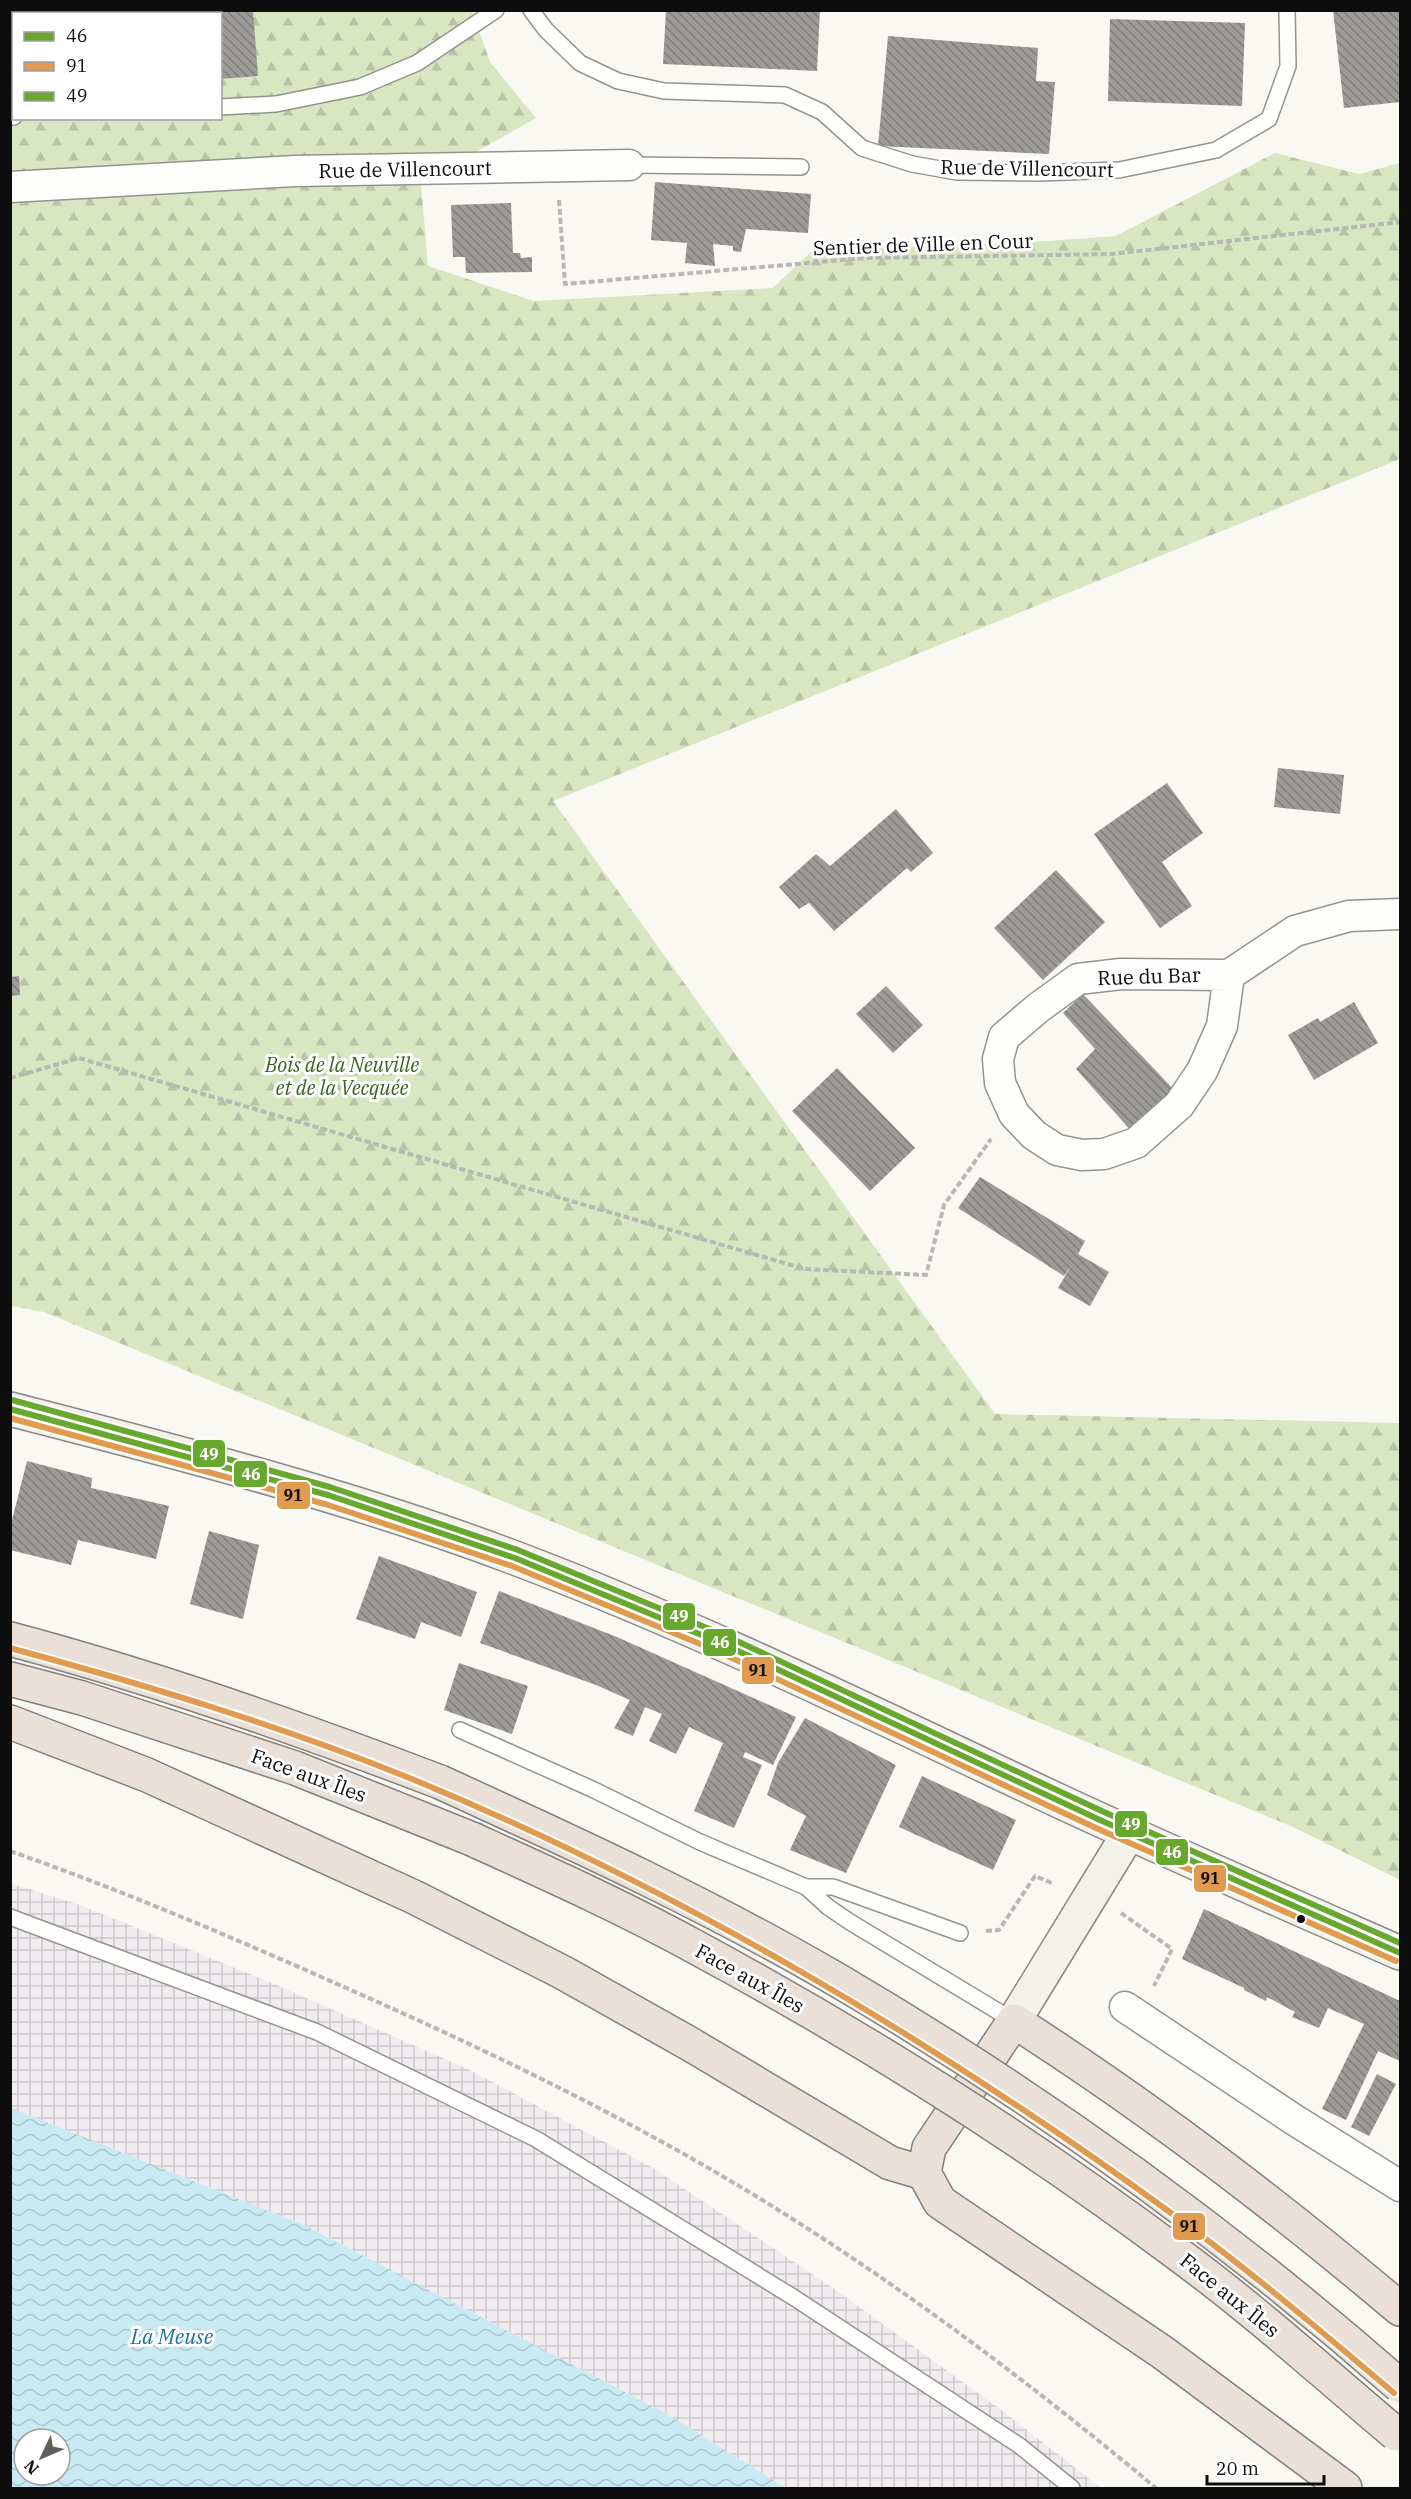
<svg xmlns="http://www.w3.org/2000/svg" width="1411" height="2499" font-family="'IBM Plex Serif',serif">
	<defs>
		<pattern id="industrial-grid" width="8" height="8" patternUnits="userSpaceOnUse" patternTransform="scale(1.5)"><rect width="8" height="8" fill="#f1ecef"/><path d="M0 4h8M4 0v8" fill="none" stroke="#cdc9cc"/></pattern>
		<pattern id="forest-firs" width="22" height="20" patternUnits="userSpaceOnUse" patternTransform="scale(1.5)"><rect width="22" height="20" fill="#d8e6c1"/><path d="M5 1l3.5 6h-7zM16 11l3.5 6h-7z" fill="#b8c4a5"/></pattern>
		<pattern id="water-waves" width="16" height="10" patternUnits="userSpaceOnUse" patternTransform="scale(1.5)"><rect width="16" height="10" fill="#caeaf3"/><path d="M0 5q4-4 8 0t8 0" fill="none" stroke="#acc8cf"/></pattern>
		<pattern id="building-back-hatch" width="6" height="6" patternUnits="userSpaceOnUse" patternTransform="scale(1.5)"><rect width="6" height="6" fill="#9d9b98"/><path d="M-1 5l2 2M0 0l6 6M5-1l2 2" fill="none" stroke="#7e7d7a"/></pattern>
	</defs>
	<rect width="100%" height="100%" fill="#faf8f2"/>
	<polygon fill="url(#industrial-grid)" points="10,1883 80,1905 272,1983 470,2070 653,2168 833,2288 1000,2409 1101,2488 786,2488 664,2412 304,2225 11,2108"/>
	<path fill="url(#forest-firs)" fill-rule="evenodd" d="M 10,11 L 472,11 L 490,62 L 536,118 L 421,183 L 428,266 L 534,301 L 773,288 L 813,250 L 1020,243 L 1116,236 L 1275,153 L 1359,174 L 1400,163 L 1400,459 L 553,801 L 995,1414 L 1400,1423 L 1400,1880 L 1293,1827 L 44,1312 L 11,1306 ZM 14,14 L 220,14 L 220,118 L 14,118 Z"/>
	<path fill="url(#water-waves)" fill-rule="evenodd" d="M 11,2108 L 304,2225 L 664,2412 L 786,2488 L 11,2488 ZM 24,2439 L 60,2439 L 60,2475 L 24,2475 Z"/>
	<g fill="url(#building-back-hatch)">
		<polygon points="167,10 253,10 258,76 220,79 220,14 168,14"/>
		<polygon points="666,10 820,10 817,71 663,64"/>
		<polygon points="1333,10 1400,10 1400,102 1344,108"/>
		<polygon points="1110,19 1245,23 1242,106 1108,101"/>
		<polygon points="888,36 1038,48 1036,81 1055,82 1049,154 878,146"/>
		<polygon points="655,182 811,194 808,233 746,229 741,252 733,251 733,246 713,244 715,266 685,263 687,243 651,240"/>
		<polygon points="511,203 513,253 520,253 521,258 532,257 532,272 466,273 465,257 453,257 451,205"/>
		<polygon points="1278,768 1344,775 1340,814 1274,807"/>
		<polygon points="1167,783 1203,833 1162,862 1192,906 1160,928 1094,834"/>
		<polygon points="896,809 933,853 911,872 907,868 834,931 809,903 799,909 779,887 816,854 830,866"/>
		<polygon points="1056,870 1105,922 1043,980 994,928"/>
		<polygon points="19,976 20,995 10,996 10,977"/>
		<polygon points="886,986 923,1025 893,1053 856,1014"/>
		<polygon points="1083,994 1177,1093 1133,1133 1076,1069 1095,1049 1063,1013"/>
		<polygon points="1354,1002 1378,1043 1314,1080 1288,1035 1318,1018 1320,1022"/>
		<polygon points="837,1068 915,1148 870,1191 792,1111"/>
		<polygon points="980,1177 1085,1241 1078,1254 1109,1272 1090,1306 1058,1288 1071,1266 1064,1276 958,1208"/>
		<polygon points="27,1461 92,1478 91,1488 169,1506 156,1559 78,1540 71,1565 10,1550 10,1528"/>
		<polygon points="209,1531 259,1545 243,1619 190,1604"/>
		<polygon points="379,1556 477,1592 461,1637 421,1622 415,1639 356,1619"/>
		<polygon points="499,1591 617,1637 796,1717 773,1765 745,1752 743,1757 762,1765 734,1828 694,1811 723,1743 689,1727 676,1754 649,1741 662,1714 645,1707 633,1736 614,1728 630,1700 596,1685 480,1643"/>
		<polygon points="459,1663 528,1686 512,1734 444,1710"/>
		<polygon points="805,1718 896,1765 846,1873 790,1850 806,1816 767,1795 778,1763"/>
		<polygon points="922,1776 1016,1820 993,1870 899,1827"/>
		<polygon points="1204,1909 1400,2001 1400,2061 1378,2051 1346,2120 1322,2109 1364,2024 1328,2008 1319,2028 1292,2017 1295,2012 1267,1997 1266,2001 1244,1990 1244,1988 1182,1959"/>
		<polygon points="1377,2074 1396,2084 1369,2136 1351,2127"/>
	</g>
	<g fill="none" stroke-linecap="round" stroke-linejoin="round">
		<defs>
			<g id="service">
				<polyline points="531,10 546,30 580,63 618,81 664,91 785,95 822,112 862,148 912,164 957,172 1040,173 1119,170 1216,150 1269,119 1288,66 1287,10"/>
				<polyline points="220,107 276,104 360,87 417,63 496,10"/>
				<polyline points="10,117 14,117"/>
				<polyline points="629,165 801,167"/>
				<polyline points="460,1730 592,1789 700,1842 806,1887 828,1907 850,1922 1014,2021"/>
				<polyline points="806,1887 833,1887 960,1933"/>
				<polyline points="10,1917 317,2032 536,2139 793,2297 1020,2446 1072,2488"/>
			</g>
			<g id="minor">
				<polyline points="10,187 295,171 629,165"/>
				<polyline points="1229,975 1222,1026 1202,1071 1179,1105 1136,1143 1104,1154 1082,1155 1057,1150 1034,1135 1014,1114 1000,1083 998,1059 1004,1037 1038,1008 1078,979 1121,974 1229,975 1295,931 1349,916 1400,914"/>
				<polyline points="1125,2007 1293,2119 1400,2186"/>
			</g>
			<g id="secondary">
				<path d="M 10,1409 C 180,1453 351,1496 515,1558 C 700,1628 878,1716 1057,1800 C 1171,1853 1286,1903 1400,1953"/>
				<polyline points="1014,2021 1129,1833"/>
			</g>
			<g id="trunk">
				<path d="M 10,1639 C 157,1678 299,1728 440,1782"/>
				<polyline points="10,1679 82,1698 295,1768 472,1839"/>
				<polyline points="10,1722 147,1775 414,1897 562,1972 690,2044 890,2163 924,2173"/>
				<path d="M 1345,2488 L 1162,2352 L 940,2202 L 924,2173 L 929,2148 L 1014,2021 C 1150,2108 1277,2205 1400,2309"/>
			</g>
		</defs>
		<use href="#service" stroke="#949390" stroke-width="18"/>
		<use href="#minor" stroke="#949390" stroke-width="33"/>
		<use href="#secondary" stroke="#8a8987" stroke-width="36"/>
		<use href="#trunk" stroke="#81807d" stroke-width="36"/>
		<g stroke="#b8b7b6" stroke-width="4" stroke-dasharray="6 3" stroke-linecap="butt">
			<polyline points="559,200 565,284 866,258 1112,254 1400,222"/>
			<polyline points="10,1078 79,1058 805,1269 926,1275 944,1205 991,1139"/>
			<path d="M 10,1851 C 121,1890 229,1936 335,1983 C 485,2049 633,2120 772,2206 C 907,2290 1034,2386 1156,2488"/>
			<polyline points="1121,1913 1172,1949 1154,1986"/>
			<polyline points="986,1931 999,1930 1035,1876 1054,1884"/>
		</g>
		<use href="#service" stroke="#fefefd" stroke-width="15"/>
		<use href="#minor" stroke="#fefefd" stroke-width="30"/>
		<use href="#secondary" stroke="#f4f1ea" stroke-width="33"/>
		<use href="#trunk" stroke="#eae0d8" stroke-width="33"/>
		<defs>
			<g id="trunk-bridge">
				<path d="M 440,1782 C 576,1844 711,1906 839,1981 C 1038,2098 1227,2234 1400,2386"/>
				<path d="M 472,1839 C 549,1874 627,1909 701,1950 C 867,2040 1027,2141 1178,2254 C 1254,2310 1324,2373 1396,2434"/>
			</g>
		</defs>
		<use href="#trunk-bridge" stroke="#81807d" stroke-width="36" stroke-linecap="butt"/>
		<use href="#trunk-bridge" stroke="#eae0d8" stroke-width="33"/>
		<defs>
			<polyline id="bus-1" points="10,1409 328,1495 515,1558 721,1643 1100,1820 1400,1953"/>
			<g id="bus-2">
				<polyline points="10,1418 325,1504 512,1566 717,1651 1096,1828 1396,1961"/>
				<path d="M 10,1648 C 146,1685 282,1726 412,1779 C 679,1889 938,2043 1171,2213 C 1248,2269 1321,2331 1394,2393"/>
			</g>
			<polyline id="bus-3" points="12,1400 330,1487 518,1550 724,1635 1104,1812 1400,1943"/>
		</defs>
		<use href="#bus-1" stroke="#fff" stroke-width="10"/>
		<use href="#bus-2" stroke="#fff" stroke-width="10"/>
		<use href="#bus-3" stroke="#fff" stroke-width="10"/>
		<use href="#bus-1" stroke="#69a82f" stroke-width="6"/>
		<use href="#bus-2" stroke="#e09b51" stroke-width="6"/>
		<use href="#bus-3" stroke="#69a82f" stroke-width="6"/>
	</g>
	<circle fill="#0d0d0d" stroke="#fff" stroke-width="2" cx="1301" cy="1919" r="5"/>
	<g text-anchor="middle" dominant-baseline="central" stroke-width="6" stroke-linejoin="round" paint-order="stroke">
		<g font-size="20" fill="#0d0d0d" stroke="#fff">
			<text transform="translate(1027 168) rotate(1)">Rue de Villencourt</text>
			<text transform="translate(405 169) rotate(-1)">Rue de Villencourt</text>
			<text transform="translate(923 244) rotate(-2)">Sentier de Ville en Cour</text>
			<text transform="translate(1149 976) rotate(-2)">Rue du Bar</text>
			<text transform="translate(309 1775) rotate(20)">Face aux Îles</text>
			<text transform="translate(750 1978) rotate(29)">Face aux Îles</text>
			<text transform="translate(1230 2295) rotate(39)">Face aux Îles</text>
		</g>
		<g font-size="20" font-style="italic" fill="#366320" stroke="#fff">
			<text x="342" y="1064">Bois de la Neuville<tspan x="342" dy="23">et de la Vecquée</tspan></text>
		</g>
		<g font-size="21" font-style="italic" fill="#1b729a" stroke="#fff">
			<text x="172" y="2336">La Meuse</text>
		</g>
	</g>
	<g stroke="#fff" stroke-width="2">
		<rect x="192" y="1439" width="34" height="29" rx="6" fill="#69a82f"/>
		<rect x="233" y="1460" width="35" height="28" rx="6" fill="#69a82f"/>
		<rect x="276" y="1481" width="35" height="29" rx="6" fill="#e09b51"/>
		<rect x="662" y="1602" width="34" height="29" rx="6" fill="#69a82f"/>
		<rect x="702" y="1628" width="35" height="29" rx="6" fill="#69a82f"/>
		<rect x="741" y="1656" width="34" height="29" rx="6" fill="#e09b51"/>
		<rect x="1114" y="1810" width="34" height="28" rx="6" fill="#69a82f"/>
		<rect x="1155" y="1838" width="34" height="28" rx="6" fill="#69a82f"/>
		<rect x="1193" y="1864" width="34" height="29" rx="6" fill="#e09b51"/>
		<rect x="1172" y="2212" width="34" height="29" rx="6" fill="#e09b51"/>
	</g>
	<g font-size="16" text-anchor="middle" font-weight="bold" fill="#fff">
		<text x="209" y="1460">49</text>
		<text x="251" y="1480">46</text>
		<text x="679" y="1622">49</text>
		<text x="720" y="1648">46</text>
		<text x="1131" y="1830">49</text>
		<text x="1172" y="1858">46</text>
	</g>
	<g font-size="16" text-anchor="middle" font-weight="bold" fill="#111">
		<text x="293" y="1501">91</text>
		<text x="758" y="1676">91</text>
		<text x="1210" y="1884">91</text>
		<text x="1189" y="2232">91</text>
	</g>
	<rect width="1411" height="2499" fill="none" stroke="#0d0d0d" stroke-width="24"/>
	<rect x="12" y="12" width="210" height="108" fill="#ffffff" stroke="#9e9e9e" stroke-width="1.5"/>
	<rect x="24" y="32" width="30" height="9" fill="#69a82f" stroke="#9e9e9e" stroke-width="1.5"/>
	<text x="66" y="42" font-size="18" fill="#0d0d0d">46</text>
	<rect x="24" y="62" width="30" height="9" fill="#e09b51" stroke="#9e9e9e" stroke-width="1.5"/>
	<text x="66" y="72" font-size="18" fill="#0d0d0d">91</text>
	<rect x="24" y="92" width="30" height="9" fill="#69a82f" stroke="#9e9e9e" stroke-width="1.5"/>
	<text x="66" y="102" font-size="18" fill="#0d0d0d">49</text>
	<g transform="translate(42 2457) rotate(226)"><circle r="28" fill="#ffffff" stroke="#9e9e9e" stroke-width="1.5"/>
	<path d="M0-4.5L10 22L0 15L-10 22Z" fill="#605f5d"/>
	<text y="-9" font-size="16" font-weight="bold" text-anchor="middle" fill="#0d0d0d">N</text>
	</g>
	<path d="M1207 2475v9h117v-9" fill="none" stroke="#0d0d0d" stroke-width="3"/>
	<text x="1216" y="2475" font-size="18" fill="#0d0d0d" stroke="#ffffff" stroke-width="4.5" paint-order="stroke">20 m</text>
</svg>
